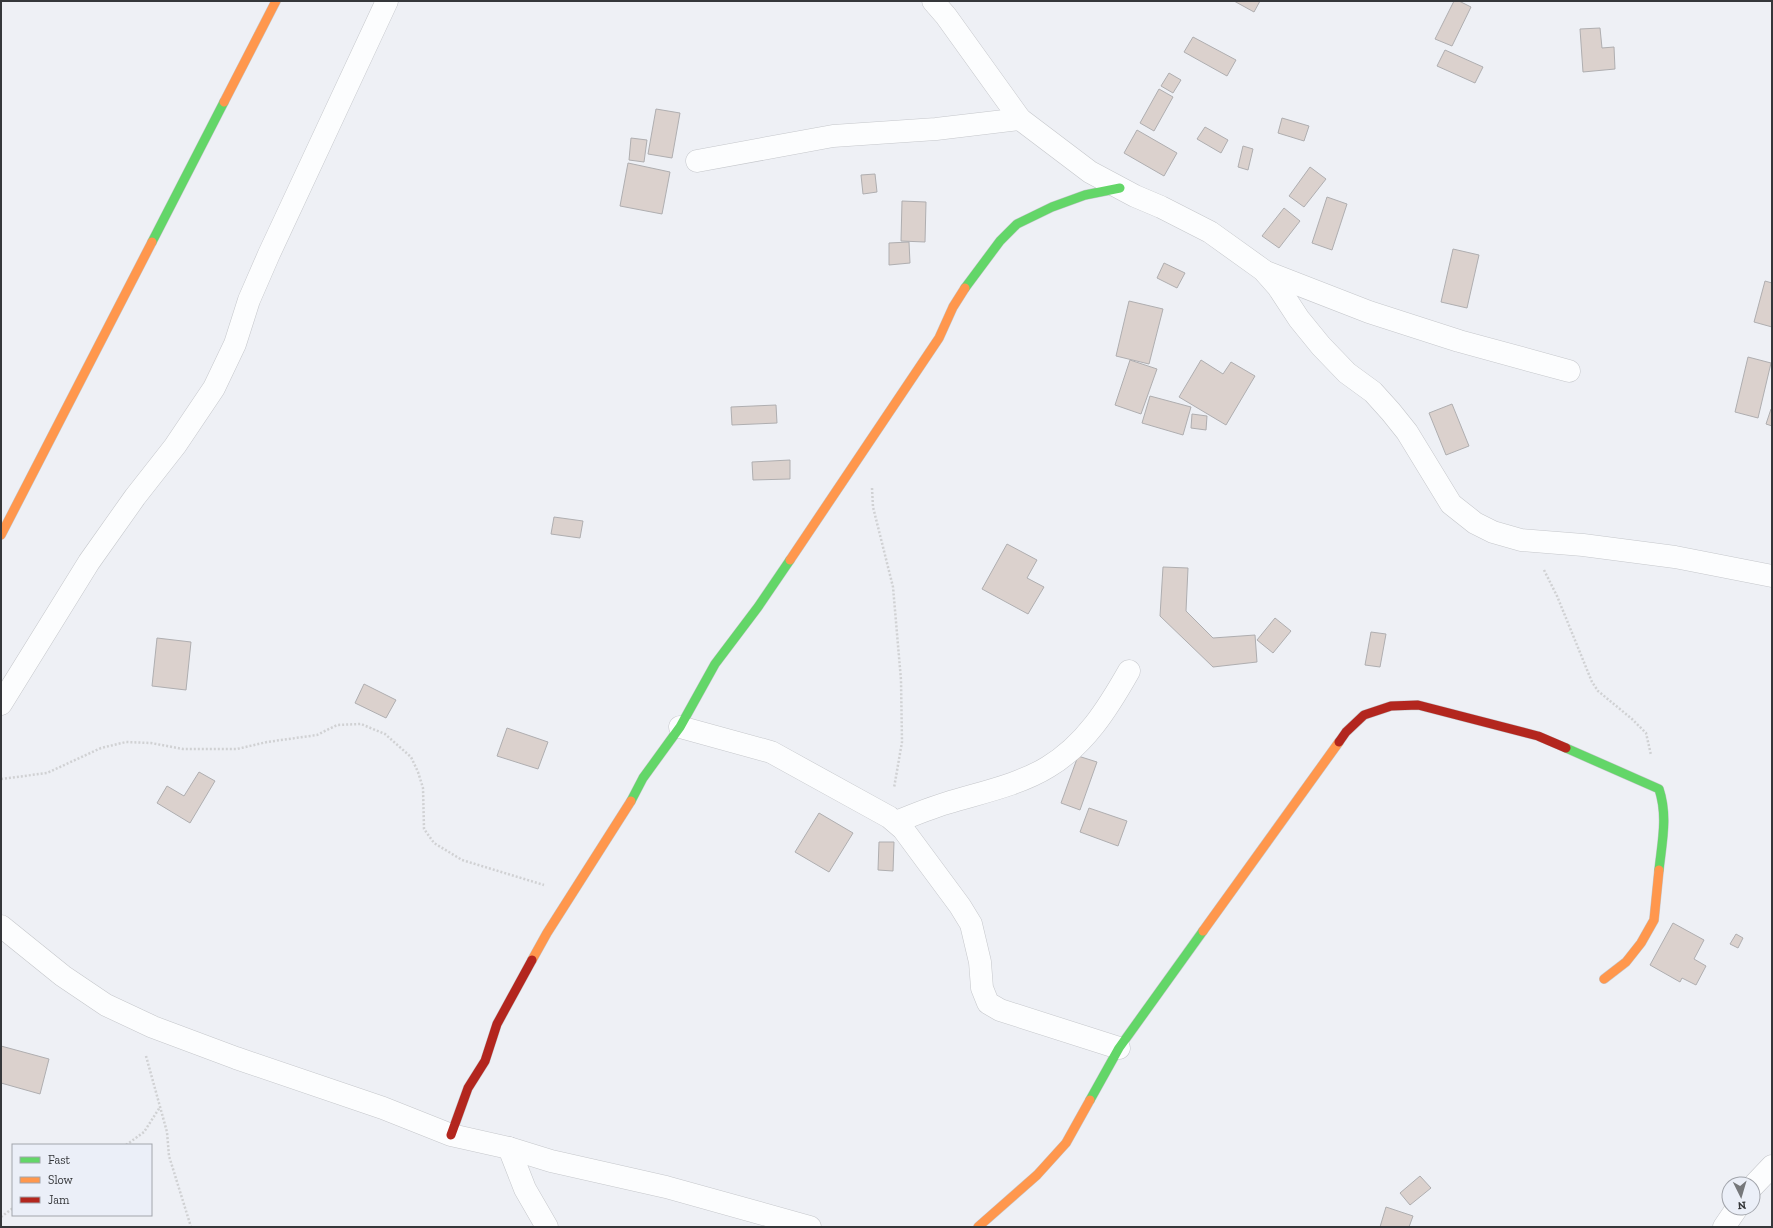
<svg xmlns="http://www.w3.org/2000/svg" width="1773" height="1228" font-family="'Zilla Slab',serif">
	<rect width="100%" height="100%" fill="#eef0f5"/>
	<g fill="#dbd1cd" stroke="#afaeb0">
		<polygon points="1234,1 1260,1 1254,12"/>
		<polygon points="1454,1 1459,1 1471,7 1452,46 1435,39"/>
		<polygon points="1600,28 1602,48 1614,47 1615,69 1583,72 1580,29"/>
		<polygon points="1193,37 1236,60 1227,76 1184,52"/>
		<polygon points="1445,50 1483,67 1475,83 1437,66"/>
		<polygon points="1169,73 1181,80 1173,93 1161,86"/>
		<polygon points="1159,89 1173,97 1154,131 1140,123"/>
		<polygon points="656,109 680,113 672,158 648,154"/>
		<polygon points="1282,118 1309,126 1304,141 1278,133"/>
		<polygon points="1205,127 1228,140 1221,153 1197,139"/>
		<polygon points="1137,130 1177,153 1164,176 1124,153"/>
		<polygon points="631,138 647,140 644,162 629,160"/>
		<polygon points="1243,146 1253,149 1248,170 1238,167"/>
		<polygon points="628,163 670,172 662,214 620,206"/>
		<polygon points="1310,167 1326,179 1304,207 1289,196"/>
		<polygon points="875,174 877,192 863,194 861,175"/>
		<polygon points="1327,197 1347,204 1332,250 1312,243"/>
		<polygon points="902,201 926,202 925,242 901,241"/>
		<polygon points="1284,208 1300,221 1279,248 1262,236"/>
		<polygon points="909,242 910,263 889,265 889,243"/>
		<polygon points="1453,249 1479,255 1467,308 1441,302"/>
		<polygon points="1164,263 1185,273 1177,288 1157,278"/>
		<polygon points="1765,281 1772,283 1772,327 1754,322"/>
		<polygon points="1129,301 1163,309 1149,364 1116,356"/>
		<polygon points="1748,357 1771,363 1758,418 1735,412"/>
		<polygon points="1130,360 1157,369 1141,414 1115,405"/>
		<polygon points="1201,360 1223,374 1231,362 1255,376 1226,425 1179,397"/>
		<polygon points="1150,396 1191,407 1183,435 1142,423"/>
		<polygon points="1452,404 1469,446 1446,455 1429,413"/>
		<polygon points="776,405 777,423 732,425 731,407"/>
		<polygon points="1771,409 1772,410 1772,426 1766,424"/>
		<polygon points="1192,414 1207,416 1206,430 1191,428"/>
		<polygon points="790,460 790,479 753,480 752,462"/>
		<polygon points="554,517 583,521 580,538 551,534"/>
		<polygon points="1007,544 1037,560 1027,578 1044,587 1028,614 982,589"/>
		<polygon points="1163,567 1188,568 1186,611 1213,638 1255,635 1257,662 1213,667 1160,616"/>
		<polygon points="1275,618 1291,631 1273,653 1257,640"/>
		<polygon points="1371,632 1386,634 1380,667 1365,665"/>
		<polygon points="157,638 191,642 186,690 152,686"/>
		<polygon points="364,684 396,700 386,718 355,703"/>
		<polygon points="507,728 548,742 538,769 497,756"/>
		<polygon points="1078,756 1097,762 1080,810 1061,803"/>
		<polygon points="199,772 215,781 190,823 157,803 167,786 184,796"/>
		<polygon points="1089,808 1127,821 1118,846 1080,832"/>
		<polygon points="819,813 853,833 829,872 795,852"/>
		<polygon points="879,842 894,842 893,871 878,870"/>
		<polygon points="1673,923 1704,940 1694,959 1706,966 1696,985 1682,978 1680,982 1650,965"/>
		<polygon points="1736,934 1743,938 1738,948 1730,944"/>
		<polygon points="1,1046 49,1059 40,1094 1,1083"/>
		<polygon points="1420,1176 1431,1188 1410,1205 1400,1193"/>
		<polygon points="1386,1207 1413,1216 1409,1227 1380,1227"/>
	</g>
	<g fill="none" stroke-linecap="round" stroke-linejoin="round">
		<defs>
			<g id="street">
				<polyline points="933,1 946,16 1020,119 1090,172 1135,196 1161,207 1210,232 1263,270 1278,287 1299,319 1321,346 1347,373 1373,392 1391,412 1407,432 1451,504 1475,523 1493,532 1521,540 1583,545 1675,557 1772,576"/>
				<polyline points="697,161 833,136 936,129 1020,119"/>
				<polyline points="1266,272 1369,312 1459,341 1569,371"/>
				<polyline points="1,704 89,562 135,497 175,446 214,388 235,344 249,300 269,254 387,1"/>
				<polyline points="680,727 771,752 889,817 903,829 960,906 971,924 980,962 982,988 988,1003 1000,1010 1119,1048"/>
				<path d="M 896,822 C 913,815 930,808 947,803 C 979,793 1019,785 1048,767 C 1085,745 1108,708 1129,671"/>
				<polyline points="1,926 63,976 106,1005 153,1027 236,1058 383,1108 451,1135 509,1148 551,1161 666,1187 810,1227"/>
				<polyline points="509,1148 525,1189 547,1227"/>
				<polyline points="1753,1186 1772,1166"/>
				<polyline points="1724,1227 1737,1208"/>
			</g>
			<g id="fast">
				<polyline points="152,242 224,102"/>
				<polyline points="965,288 1000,241 1017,224 1052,207 1085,195 1120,188"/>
				<path d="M 1566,748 L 1659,789 C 1668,816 1662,842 1659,870"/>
				<polyline points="631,801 643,778 680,727 715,664 758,607 790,560"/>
				<polyline points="1090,1100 1119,1048 1203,931"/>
			</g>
			<g id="slow">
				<polyline points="224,102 276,1"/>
				<polyline points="1,535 152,242"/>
				<polyline points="790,560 939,338 953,307 965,288"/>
				<polyline points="1203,931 1339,742"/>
				<polyline points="532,960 547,933 631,801"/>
				<polyline points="1604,979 1626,962 1641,943 1654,920 1659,870"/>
				<polyline points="978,1227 1037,1175 1066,1143 1090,1100"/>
			</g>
			<g id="jam">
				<polyline points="1339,742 1346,732 1364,715 1391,706 1418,705 1538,736 1566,748"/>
				<polyline points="451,1135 468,1088 485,1061 497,1024 532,960"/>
			</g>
		</defs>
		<use href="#street" stroke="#c5c7cb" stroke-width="23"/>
		<use href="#fast" stroke="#c5c7cb" stroke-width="10"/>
		<use href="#slow" stroke="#c5c7cb" stroke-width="10"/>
		<use href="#jam" stroke="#c5c7cb" stroke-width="10"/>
		<g stroke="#d0d1d3" stroke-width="2.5" stroke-dasharray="2 2" stroke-linecap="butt">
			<polyline points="872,488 873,507 893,587 901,680 902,742 894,788"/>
			<polyline points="1544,570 1557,596 1592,682 1598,691 1632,719 1646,733 1651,755"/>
			<polyline points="1,779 47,773 101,748 126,742 151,743 183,749 237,749 267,742 317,735 337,725 361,724 385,734 411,757 418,772 423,788 424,829 434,843 462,860 544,885"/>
			<polyline points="146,1056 167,1132 169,1156 191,1227"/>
			<polyline points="126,1145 144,1132 160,1107"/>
			<polyline points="1,1217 13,1208"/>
		</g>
		<use href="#street" stroke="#fcfdfe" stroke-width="22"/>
		<use href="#fast" stroke="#63d668" stroke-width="9"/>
		<use href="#slow" stroke="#ff974d" stroke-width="9"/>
		<use href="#jam" stroke="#b3261e" stroke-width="9"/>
	</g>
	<rect width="1773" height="1228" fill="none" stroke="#35373a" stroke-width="4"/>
	<rect x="12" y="1144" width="140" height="72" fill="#ebeff8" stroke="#a2a5ac"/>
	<rect x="20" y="1157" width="20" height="6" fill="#63d668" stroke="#a2a5ac"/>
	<text x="48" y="1164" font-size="12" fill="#35373a">Fast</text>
	<rect x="20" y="1177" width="20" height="6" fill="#ff974d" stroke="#a2a5ac"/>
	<text x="48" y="1184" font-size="12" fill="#35373a">Slow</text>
	<rect x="20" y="1197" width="20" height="6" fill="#b3261e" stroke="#a2a5ac"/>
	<text x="48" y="1204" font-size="12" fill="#35373a">Jam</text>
	<g transform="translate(1741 1196) rotate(175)"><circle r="19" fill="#ebeff8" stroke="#a2a5ac"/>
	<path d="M0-3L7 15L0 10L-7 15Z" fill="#76787b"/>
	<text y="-6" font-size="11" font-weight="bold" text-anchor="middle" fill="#35373a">N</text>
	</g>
</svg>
